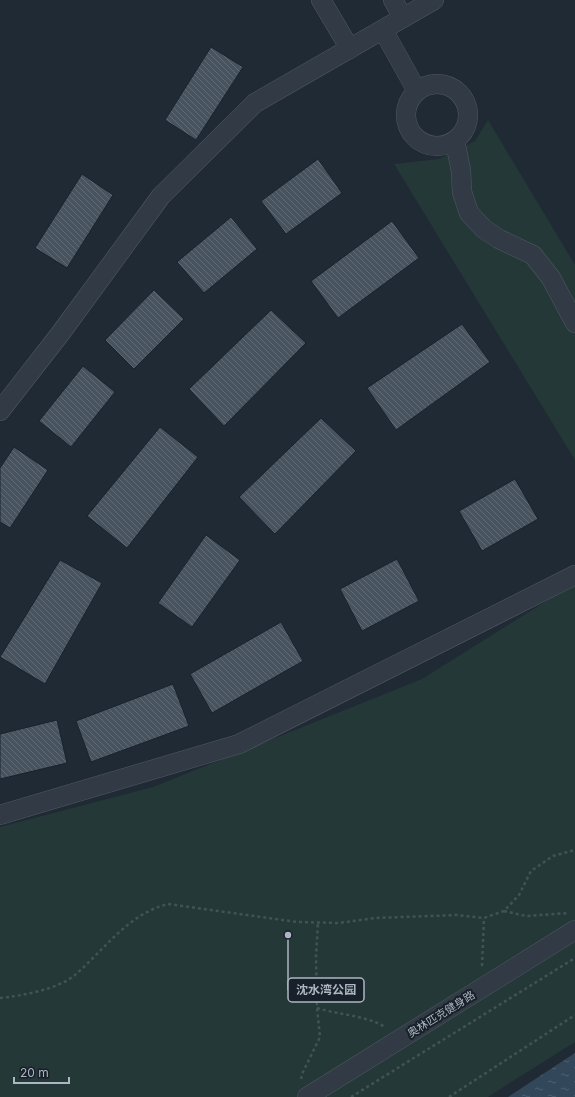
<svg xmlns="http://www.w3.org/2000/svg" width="575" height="1097" font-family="Inter,'Noto Sans SC',sans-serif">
	<defs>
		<pattern id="water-ripples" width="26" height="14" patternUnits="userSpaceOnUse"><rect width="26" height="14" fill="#33475b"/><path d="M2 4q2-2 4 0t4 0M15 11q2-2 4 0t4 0" fill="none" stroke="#4e5f71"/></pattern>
		<pattern id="building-back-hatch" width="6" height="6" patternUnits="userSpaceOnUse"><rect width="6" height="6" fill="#475460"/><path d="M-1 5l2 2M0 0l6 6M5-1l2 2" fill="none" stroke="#5f6a75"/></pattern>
	</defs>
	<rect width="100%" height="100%" fill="#1f2a34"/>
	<g fill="#243837">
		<polygon points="488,120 575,265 575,460 394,164 439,159 475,141"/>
		<polygon points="575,583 575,1042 488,1097 0,1097 0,827 153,787 422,679"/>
	</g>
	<polygon fill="url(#water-ripples)" points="575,1053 575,1097 508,1097"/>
	<g fill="url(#building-back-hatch)" stroke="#1a222b">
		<polygon points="211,47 243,67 196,140 165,120"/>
		<polygon points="318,159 342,193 286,234 261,201"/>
		<polygon points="82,174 113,195 67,268 35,248"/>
		<polygon points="231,217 257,249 204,293 177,262"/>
		<polygon points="392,221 419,258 338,318 311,281"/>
		<polygon points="154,290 184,319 134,369 105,340"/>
		<polygon points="271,310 306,343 224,426 189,389"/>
		<polygon points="462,324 490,362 396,430 367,388"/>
		<polygon points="83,366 115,392 71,447 39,421"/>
		<polygon points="321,418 356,451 275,534 239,497"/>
		<polygon points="160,427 198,457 127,548 87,516"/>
		<polygon points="14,447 48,470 10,528 0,522 0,468"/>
		<polygon points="515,479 538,519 482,551 459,511"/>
		<polygon points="206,535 240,560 192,627 158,603"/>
		<polygon points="397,559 419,601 362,631 340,589"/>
		<polygon points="60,560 102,583 45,684 0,657"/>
		<polygon points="281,622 303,661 212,713 190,674"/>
		<polygon points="173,684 189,726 91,762 76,721"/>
		<polygon points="57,720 67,763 0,779 0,734"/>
	</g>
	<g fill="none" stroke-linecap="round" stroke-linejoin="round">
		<defs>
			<g id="minor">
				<polyline points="321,0 350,49"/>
				<polyline points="393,0 403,18"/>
				<polyline points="383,30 417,91"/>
				<circle cx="437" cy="115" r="31"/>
				<polyline points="455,141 461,171 462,192 469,213 484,229 499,239 533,255 551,278 575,323"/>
				<polyline points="0,411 60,334 161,196 255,103 434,0"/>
				<polyline points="0,815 239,744 575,575"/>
				<polyline points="307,1097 575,930"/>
			</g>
		</defs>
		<use href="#minor" stroke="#505963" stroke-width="20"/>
		<g stroke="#405455" stroke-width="2.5" stroke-dasharray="3 3" stroke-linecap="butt">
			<polyline points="504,911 526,916 569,913"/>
			<polyline points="482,966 484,918"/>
			<path d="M 0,998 C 21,996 59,989 75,975 C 105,949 128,914 168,904 L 297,922 L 339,923 L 375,918 L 457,915 L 484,918 L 504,911 L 519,895 L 531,871 L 553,856 L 575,850"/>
			<path d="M 317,1008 C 339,1015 365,1015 385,1027"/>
			<polyline points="301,1079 303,1072 320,1037 317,1008 316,956 318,922"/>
			<polyline points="351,1097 575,958"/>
			<polyline points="449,1097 575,1015"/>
		</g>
		<use href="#minor" stroke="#323b45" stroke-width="19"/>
	</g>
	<g text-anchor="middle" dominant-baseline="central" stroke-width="4" stroke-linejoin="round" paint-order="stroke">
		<g font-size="11" fill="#acb6c2" stroke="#182029">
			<text transform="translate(441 1014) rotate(-32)">奥林匹克健身路</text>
		</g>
	</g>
	<path fill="none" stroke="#acb6c2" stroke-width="1.5" d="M288 935L288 990"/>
	<circle fill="#acb6c2" stroke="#182029" stroke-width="1.5" cx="288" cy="935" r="4"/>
	<rect fill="#182029" stroke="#acb6c2" stroke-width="1.5" x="288" y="978" width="76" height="24" rx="4"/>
	<g font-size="12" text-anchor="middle" font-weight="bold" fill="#acb6c2">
		<text x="326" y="994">沈水湾公园</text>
	</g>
	<path d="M14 1077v6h55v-6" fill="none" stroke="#acb6c2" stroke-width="2"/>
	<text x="20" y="1077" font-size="12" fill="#acb6c2" stroke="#182029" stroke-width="3" paint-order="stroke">20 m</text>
</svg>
